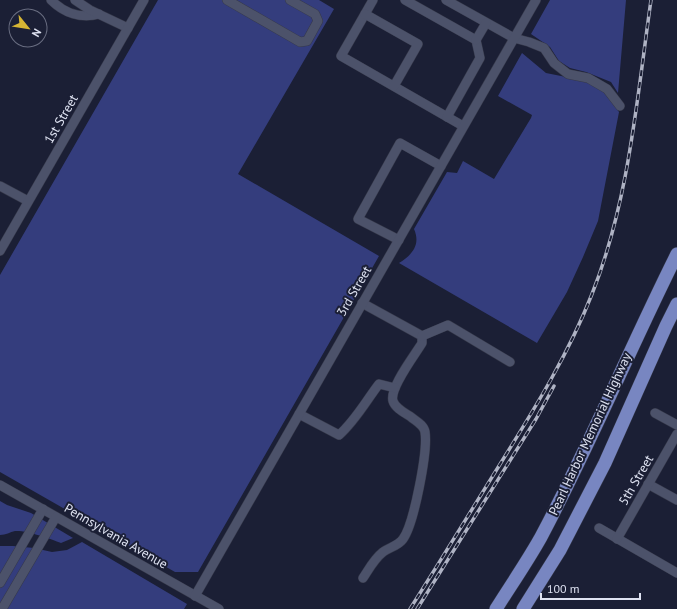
<svg xmlns="http://www.w3.org/2000/svg" width="677" height="609" font-family="'PT Sans',sans-serif">
	<rect width="100%" height="100%" fill="#1b1f35"/>
	<g fill="#343d7d">
		<polygon points="158,0 319,0 334,9 238,174 379,256 198,572 175,572 0,472 0,275"/>
		<polygon points="550,0 626,0 618,93 611,82 586,72 570,68 559,61 550,47 531,34"/>
		<path d="M 522,53 L 546,73 L 586,81 L 605,93 L 619,112 L 598,221 L 583,257 L 567,292 L 537,343 L 399,263 C 412,255 421,245 414,229 L 447,172 L 457,173 L 463,161 L 494,179 L 531,118 L 532,115 L 498,96 Z"/>
		<path d="M 0,501 L 7,505 L 31,513 L 73,538 L 61,543 C 51,539 26,530 15,531 C 10,532 6,535 0,535 Z"/>
		<polygon points="82,542 187,604 184,609 0,609 0,546 13,546 34,548 52,552 67,550"/>
	</g>
	<g fill="none" stroke-linecap="round" stroke-linejoin="round">
		<defs>
			<g id="minor">
				<path d="M 51,0 C 64,13 81,19 99,14"/>
				<polyline points="75,0 90,10 128,28"/>
				<polyline points="227,0 300,42 307,41 318,21 315,14 290,0"/>
				<polyline points="373,0 341,56 463,126"/>
				<polyline points="405,0 476,40 480,58 447,117"/>
				<polyline points="446,0 514,38 529,42 544,48 554,63 568,74 588,78 607,89 620,106"/>
				<polyline points="365,14 418,44 394,86"/>
				<polyline points="476,40 486,23"/>
				<polyline points="0,186 28,201"/>
				<polyline points="399,240 358,219 400,143 441,166"/>
				<polyline points="0,251 144,0"/>
				<path d="M 362,303 L 422,336 L 422,343 C 415,355 389,388 393,401 C 395,408 405,413 411,417 C 416,421 424,425 425,432 C 428,451 414,524 403,539 C 398,546 390,547 383,552 C 374,559 369,569 363,578"/>
				<polyline points="422,336 448,325 510,362"/>
				<polyline points="655,413 677,425"/>
				<path d="M 299,414 L 339,435 C 355,421 366,401 379,384 L 395,388"/>
				<polyline points="648,484 677,500"/>
				<polyline points="0,485 219,609"/>
				<polyline points="599,528 677,573"/>
				<polyline points="617,539 677,434"/>
				<polyline points="0,583 43,509"/>
				<polyline points="195,596 536,0"/>
				<polyline points="2,609 56,517"/>
			</g>
			<g id="highway">
				<path d="M 496,609 C 511,585 527,562 541,537 C 590,445 630,348 677,254"/>
				<polyline points="523,609 560,550 605,463 666,326 677,304"/>
			</g>
		</defs>
		<use href="#minor" stroke="#36394a" stroke-width="10"/>
		<use href="#highway" stroke="#36394a" stroke-width="14"/>
		<use href="#minor" stroke="#4c526a" stroke-width="9"/>
		<use href="#highway" stroke="#7886c1" stroke-width="13"/>
		<defs>
			<g id="rail">
				<path d="M 410,609 C 441,560 471,511 502,461 C 535,408 569,353 592,294 C 629,201 637,98 651,0"/>
				<polyline points="417,609 536,419 554,386"/>
			</g>
		</defs>
		<use href="#rail" stroke="#afb3c4" stroke-width="3.5"/>
		<use href="#rail" stroke="#1b1f35" stroke-width="2" stroke-dasharray="6" stroke-linecap="butt"/>
	</g>
	<g text-anchor="middle" dominant-baseline="central" stroke-width="4" stroke-linejoin="round" paint-order="stroke">
		<g font-size="13" fill="#dfe3f2" stroke="#1b1f35">
			<text transform="translate(61 119) rotate(-60)">1st Street</text>
			<text transform="translate(354 291) rotate(-60)">3rd Street</text>
			<text transform="translate(590 434) rotate(-65)">Pearl Harbor Memorial Highway</text>
			<text transform="translate(636 480) rotate(-60)">5th Street</text>
			<text transform="translate(116 536) rotate(30)">Pennsylvania Avenue</text>
		</g>
	</g>
	<g transform="translate(28 28) rotate(120)"><circle r="19" fill="#1b1f35" stroke="#696d81"/>
	<path d="M0-3L7 15L0 10L-7 15Z" fill="#d6b534"/>
	<text y="-6" font-size="11" font-weight="bold" text-anchor="middle" fill="#dfe3f2">N</text>
	</g>
	<path d="M541 593v6h99v-6" fill="none" stroke="#dfe3f2" stroke-width="2"/>
	<text x="547" y="593" font-size="12" fill="#dfe3f2" stroke="#1b1f35" stroke-width="3" paint-order="stroke">100 m</text>
</svg>
